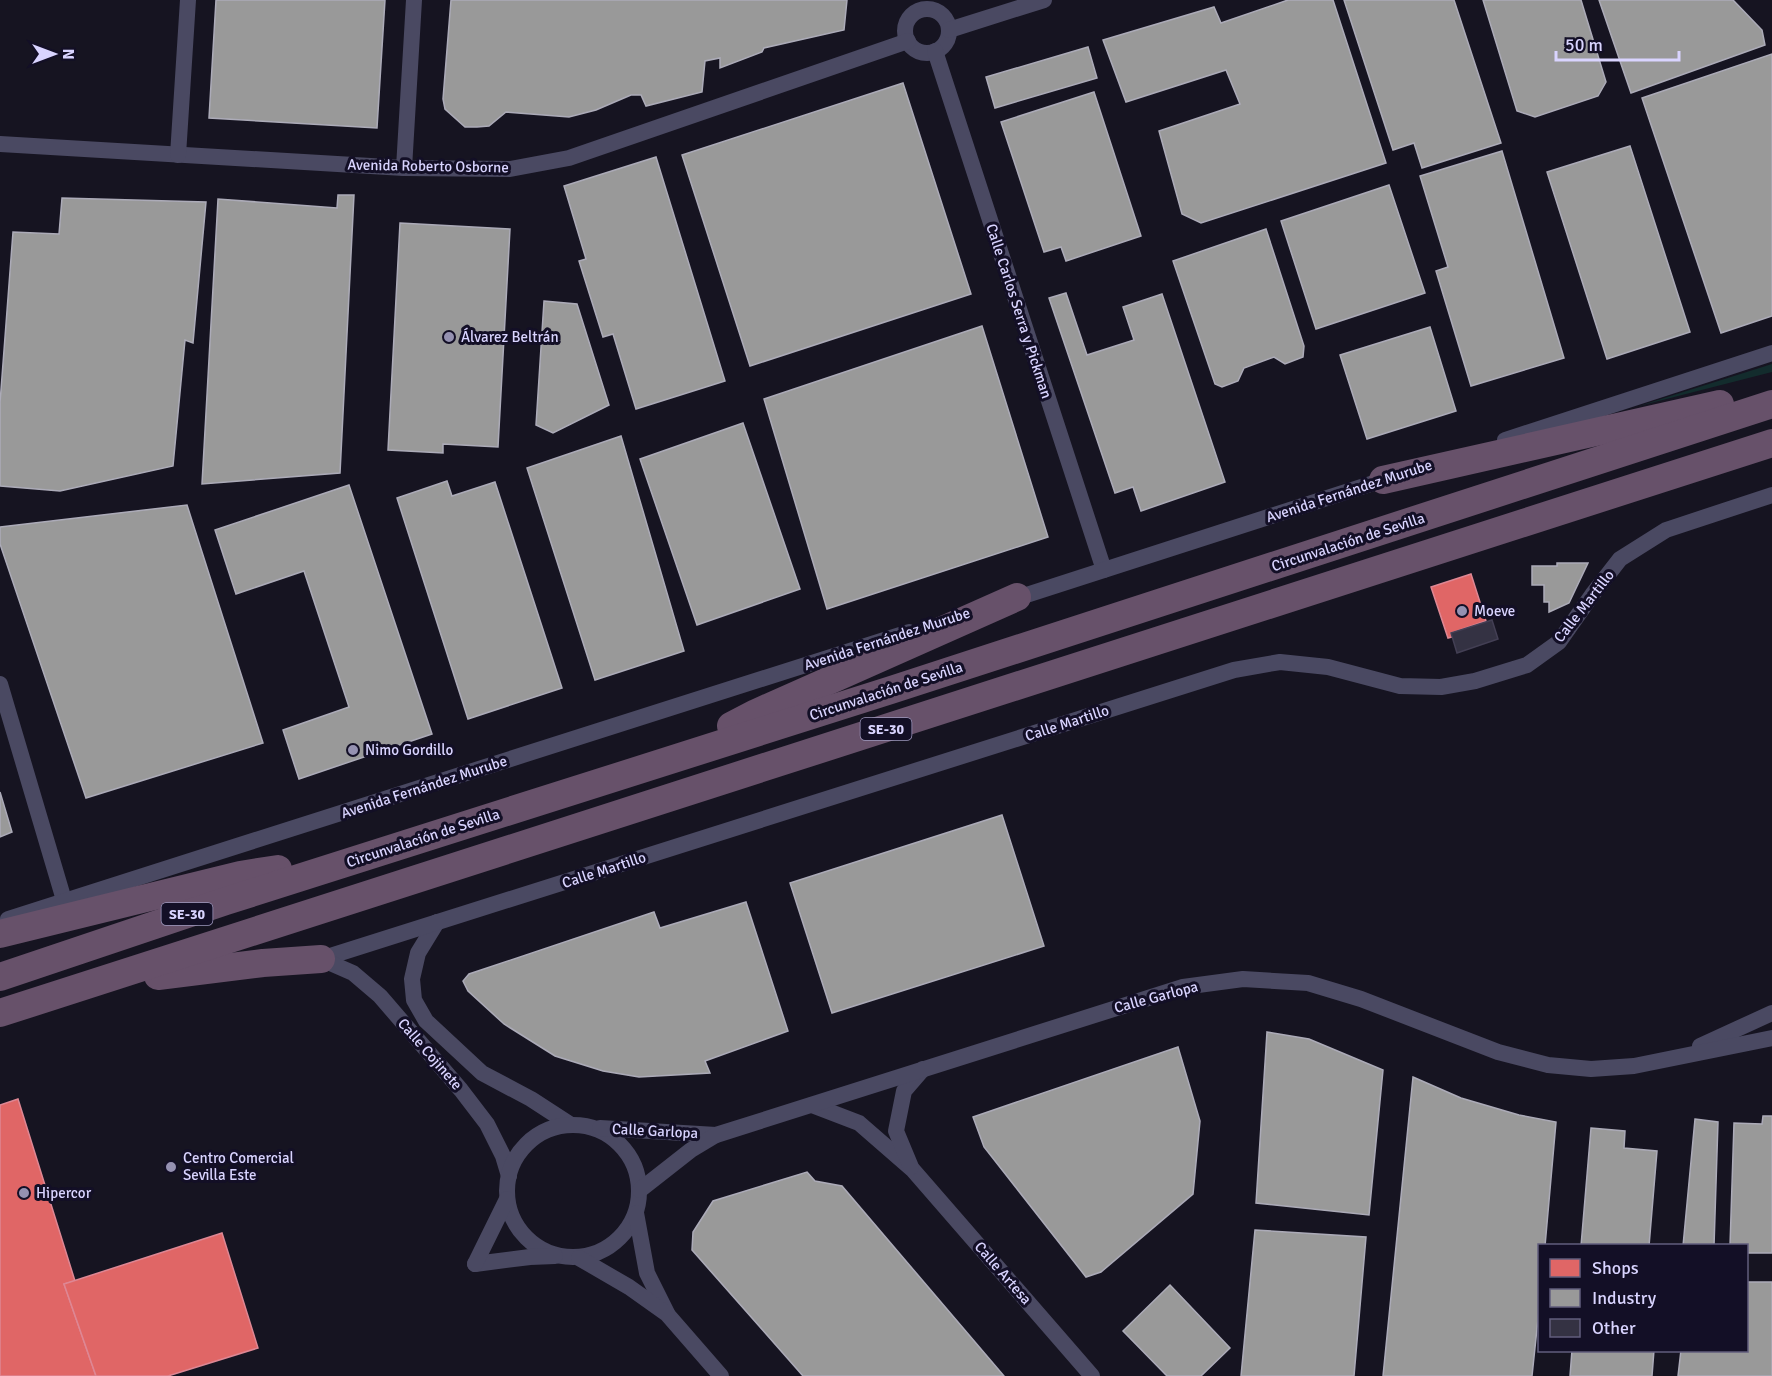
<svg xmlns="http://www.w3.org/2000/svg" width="1772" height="1376" font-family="Signika,sans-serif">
	<rect width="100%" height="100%" fill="#161421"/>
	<polygon fill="#132c2d" points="1772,364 1772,372 1639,406"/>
	<g fill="#e06666" stroke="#de8794" stroke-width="1.5">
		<polygon points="1471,574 1486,621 1451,633 1452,637 1448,638 1431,587"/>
		<polygon points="18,1099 75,1281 64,1284 96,1376 0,1376 0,1105"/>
		<polygon points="222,1233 258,1348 168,1376 96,1376 64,1284"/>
	</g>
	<g fill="#999" stroke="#acabb8" stroke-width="1.5">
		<polygon points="216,0 385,0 377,128 209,118"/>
		<polygon points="451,0 847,0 844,30 764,48 762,52 720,68 720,58 705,61 702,92 646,106 641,95 631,95 596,110 569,117 506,112 489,126 477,127 465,127 445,109 443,99"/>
		<polygon points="1288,0 1333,0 1386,163 1201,223 1182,214 1159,131 1240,104 1226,70 1126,102 1103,40 1214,7 1221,23"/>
		<polygon points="1344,0 1454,0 1501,143 1422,168 1414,143 1393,150"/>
		<polygon points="1483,0 1581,0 1606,82 1598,96 1535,117 1517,111"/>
		<polygon points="1599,0 1733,0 1762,30 1765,45 1631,93"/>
		<polygon points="1088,47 1097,78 995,108 986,77"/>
		<polygon points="1772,54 1772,316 1721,333 1642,98"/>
		<polygon points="903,83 971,294 750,366 682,155"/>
		<polygon points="1094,92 1141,236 1066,261 1061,247 1044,252 1001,122"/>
		<polygon points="1630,146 1690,332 1607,359 1547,172"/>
		<polygon points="1502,151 1564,358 1471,386 1436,271 1448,267 1420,176"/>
		<polygon points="656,157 725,381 636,409 613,334 603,337 579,261 586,259 564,186"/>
		<polygon points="1389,185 1425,293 1316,329 1281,221"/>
		<polygon points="338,195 354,195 340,473 202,484 218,199 337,208"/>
		<polygon points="62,198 206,202 193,343 185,340 173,466 60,491 0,486 0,403 13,232 59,234"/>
		<polygon points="400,223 510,229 498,447 443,444 443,453 388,450"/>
		<polygon points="1266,229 1304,346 1303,357 1285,364 1274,357 1244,368 1238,381 1222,387 1215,384 1173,261"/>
		<polygon points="1066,293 1087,355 1134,340 1123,307 1162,294 1225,482 1141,511 1133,487 1115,493 1049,298"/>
		<polygon points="544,301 577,304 609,405 553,433 536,425"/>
		<polygon points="982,326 1048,537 827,609 764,399"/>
		<polygon points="1430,327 1456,411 1367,439 1340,355"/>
		<polygon points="743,423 800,589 697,625 640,459"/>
		<polygon points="621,436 684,651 595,680 527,468"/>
		<polygon points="447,481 452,496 495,482 562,688 468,719 397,498"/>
		<polygon points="349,485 432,734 299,779 283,730 349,707 304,571 236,594 215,530"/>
		<polygon points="187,505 263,743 86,798 0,544 0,527"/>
		<polygon points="1557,563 1588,563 1569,603 1549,612 1549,602 1544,602 1544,585 1532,585 1532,566 1557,566"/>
		<polygon points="0,792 12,832 0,837"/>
		<polygon points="1002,815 1044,946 832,1013 790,883"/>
		<polygon points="746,902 788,1031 705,1061 710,1073 639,1077 603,1071 555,1056 504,1024 468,991 463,981 469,974 654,912 660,928"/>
		<polygon points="1267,1032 1309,1039 1383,1070 1369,1215 1256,1203"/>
		<polygon points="1178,1047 1200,1121 1193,1194 1101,1272 1086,1277 984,1147 973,1117"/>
		<polygon points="1413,1077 1461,1098 1519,1115 1556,1122 1545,1246 1540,1246 1540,1300 1532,1376 1383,1376"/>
		<polygon points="1763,1116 1772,1116 1772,1253 1746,1253 1746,1246 1730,1246 1734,1123 1762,1124"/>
		<polygon points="1695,1119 1718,1122 1714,1246 1683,1246"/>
		<polygon points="1591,1128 1625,1131 1624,1148 1657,1151 1649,1246 1581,1246"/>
		<polygon points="807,1172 815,1181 842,1186 1004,1376 803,1376 692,1250 693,1232 713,1201"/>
		<polygon points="1255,1230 1366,1237 1354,1376 1241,1376"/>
		<polygon points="1746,1282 1772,1282 1772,1376 1678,1376 1681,1350 1746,1350"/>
		<polygon points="1170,1285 1230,1348 1201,1376 1167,1376 1123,1331"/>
		<polygon points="1572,1350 1654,1350 1652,1376 1570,1376"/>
	</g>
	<polygon fill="#343243" stroke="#433f54" stroke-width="1.5" points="1492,620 1498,639 1457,653 1451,633"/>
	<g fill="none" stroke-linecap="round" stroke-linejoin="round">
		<g stroke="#4a4962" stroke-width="16">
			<circle cx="927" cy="31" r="22"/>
			<polyline points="949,30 1044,0"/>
			<polyline points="935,51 1104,570"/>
			<polyline points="0,144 404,168 510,169 569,158 908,41"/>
			<polyline points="178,155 188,0"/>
			<polyline points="404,168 414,0"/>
			<polyline points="1505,440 1772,353"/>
			<polyline points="1011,600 1389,478"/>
			<polyline points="0,684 64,900"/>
			<polyline points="8,919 909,632"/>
			<polyline points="437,922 418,953 412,979 414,1000 426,1021 482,1073 531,1099 571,1125"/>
			<polyline points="321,959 1234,670 1280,662 1328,667 1400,686 1441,687 1475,681 1527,665 1559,642 1592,595 1620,559 1666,530 1772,495"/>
			<polyline points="321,959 353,973 380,996 461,1090 487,1124 503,1156 509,1176"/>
			<polyline points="1700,1046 1772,1013"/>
			<polyline points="812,1105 859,1123 913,1170 1092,1376"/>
			<circle cx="573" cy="1191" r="66"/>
			<polyline points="600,1128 716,1135"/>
			<polyline points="911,1167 896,1131 904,1091 923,1069"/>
			<polyline points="640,1190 691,1150 716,1135 1183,987 1243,979 1308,983 1361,999 1498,1052 1548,1065 1591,1069 1634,1066 1772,1038"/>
			<polyline points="636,1213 647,1273 667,1313"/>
			<polyline points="579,1258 629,1287 667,1314 721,1376"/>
			<polyline points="475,1264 530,1257 555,1256"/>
			<polyline points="475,1264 507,1199"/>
		</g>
		<g stroke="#67516a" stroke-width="28">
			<polyline points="1383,480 1720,404"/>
			<polyline points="731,726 756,713 1017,597"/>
			<polyline points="0,934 240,875 278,869"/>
			<polyline points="158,976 263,963 321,959"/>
			<polyline points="0,977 226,901 891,690 1772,404"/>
			<polyline points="0,1013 1772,443"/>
		</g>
	</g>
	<g fill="#9591b1" stroke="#130f26" stroke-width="2">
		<circle cx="449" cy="337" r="6"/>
		<circle cx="1462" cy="611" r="6"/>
		<circle cx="353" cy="750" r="6"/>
		<circle cx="171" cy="1167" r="6"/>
		<circle cx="24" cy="1193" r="6"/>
	</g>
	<g text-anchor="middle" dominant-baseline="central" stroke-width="6" stroke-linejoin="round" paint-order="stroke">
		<g fill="#130f26" stroke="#9e99be" stroke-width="1.5">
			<rect x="860.5" y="718" width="51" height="22" rx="4.5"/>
			<rect x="161.5" y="903" width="51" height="22" rx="4.5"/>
		</g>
		<g font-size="14" font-weight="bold" fill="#d9d4ff">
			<text x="886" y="729">SE-30</text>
			<text x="187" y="914">SE-30</text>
		</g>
		<g font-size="15" fill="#d9d4ff" stroke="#130f26">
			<text transform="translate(428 166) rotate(1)">Avenida Roberto Osborne</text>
			<text transform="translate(1019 311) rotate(72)">Calle Carlos Serra y Pickman</text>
			<text transform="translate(1349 491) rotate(-18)">Avenida Fernández Murube</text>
			<text transform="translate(1348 542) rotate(-18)">Circunvalación de Sevilla</text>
			<text transform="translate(1584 606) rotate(-52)">Calle Martillo</text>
			<text transform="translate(887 639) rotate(-18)">Avenida Fernández Murube</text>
			<text transform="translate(886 691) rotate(-18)">Circunvalación de Sevilla</text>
			<text transform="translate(1067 723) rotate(-18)">Calle Martillo</text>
			<text transform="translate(424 787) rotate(-18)">Avenida Fernández Murube</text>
			<text transform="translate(423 838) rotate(-18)">Circunvalación de Sevilla</text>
			<text transform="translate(604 870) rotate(-18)">Calle Martillo</text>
			<text transform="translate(1156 997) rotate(-15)">Calle Garlopa</text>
			<text transform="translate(430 1054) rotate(49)">Calle Cojinete</text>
			<text transform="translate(655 1131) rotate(3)">Calle Garlopa</text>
			<text transform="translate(1003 1273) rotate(49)">Calle Artesa</text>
		</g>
		<g font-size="15" fill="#d9d4ff" stroke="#130f26" text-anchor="start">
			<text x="461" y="337">Álvarez Beltrán</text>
			<text x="1474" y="611">Moeve</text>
			<text x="365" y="750">Nimo Gordillo</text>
			<text x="183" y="1158">Centro Comercial<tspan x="183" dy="17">Sevilla Este</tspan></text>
			<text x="36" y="1193">Hipercor</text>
		</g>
	</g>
	<rect x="1538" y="1244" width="210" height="108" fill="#130f26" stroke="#625e7d" stroke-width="1.5"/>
	<rect x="1550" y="1259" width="30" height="18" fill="#e06666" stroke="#625e7d" stroke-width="1.5"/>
	<text x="1592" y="1274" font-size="18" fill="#d9d4ff">Shops</text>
	<rect x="1550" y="1289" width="30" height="18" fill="#999999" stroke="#625e7d" stroke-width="1.5"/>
	<text x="1592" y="1304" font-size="18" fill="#d9d4ff">Industry</text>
	<rect x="1550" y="1319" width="30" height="18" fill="#343243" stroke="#625e7d" stroke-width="1.5"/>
	<text x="1592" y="1334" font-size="18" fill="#d9d4ff">Other</text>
	<g transform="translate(54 54) rotate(90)" stroke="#130f26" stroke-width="4.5" paint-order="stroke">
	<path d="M0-4.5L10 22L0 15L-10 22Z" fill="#d9d4ff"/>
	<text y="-9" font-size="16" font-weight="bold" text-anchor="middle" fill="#d9d4ff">N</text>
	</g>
	<path d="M1556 51v9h123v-9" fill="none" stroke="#d9d4ff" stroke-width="3"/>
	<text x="1565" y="51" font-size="18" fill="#d9d4ff" stroke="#130f26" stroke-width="4.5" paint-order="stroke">50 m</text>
</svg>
